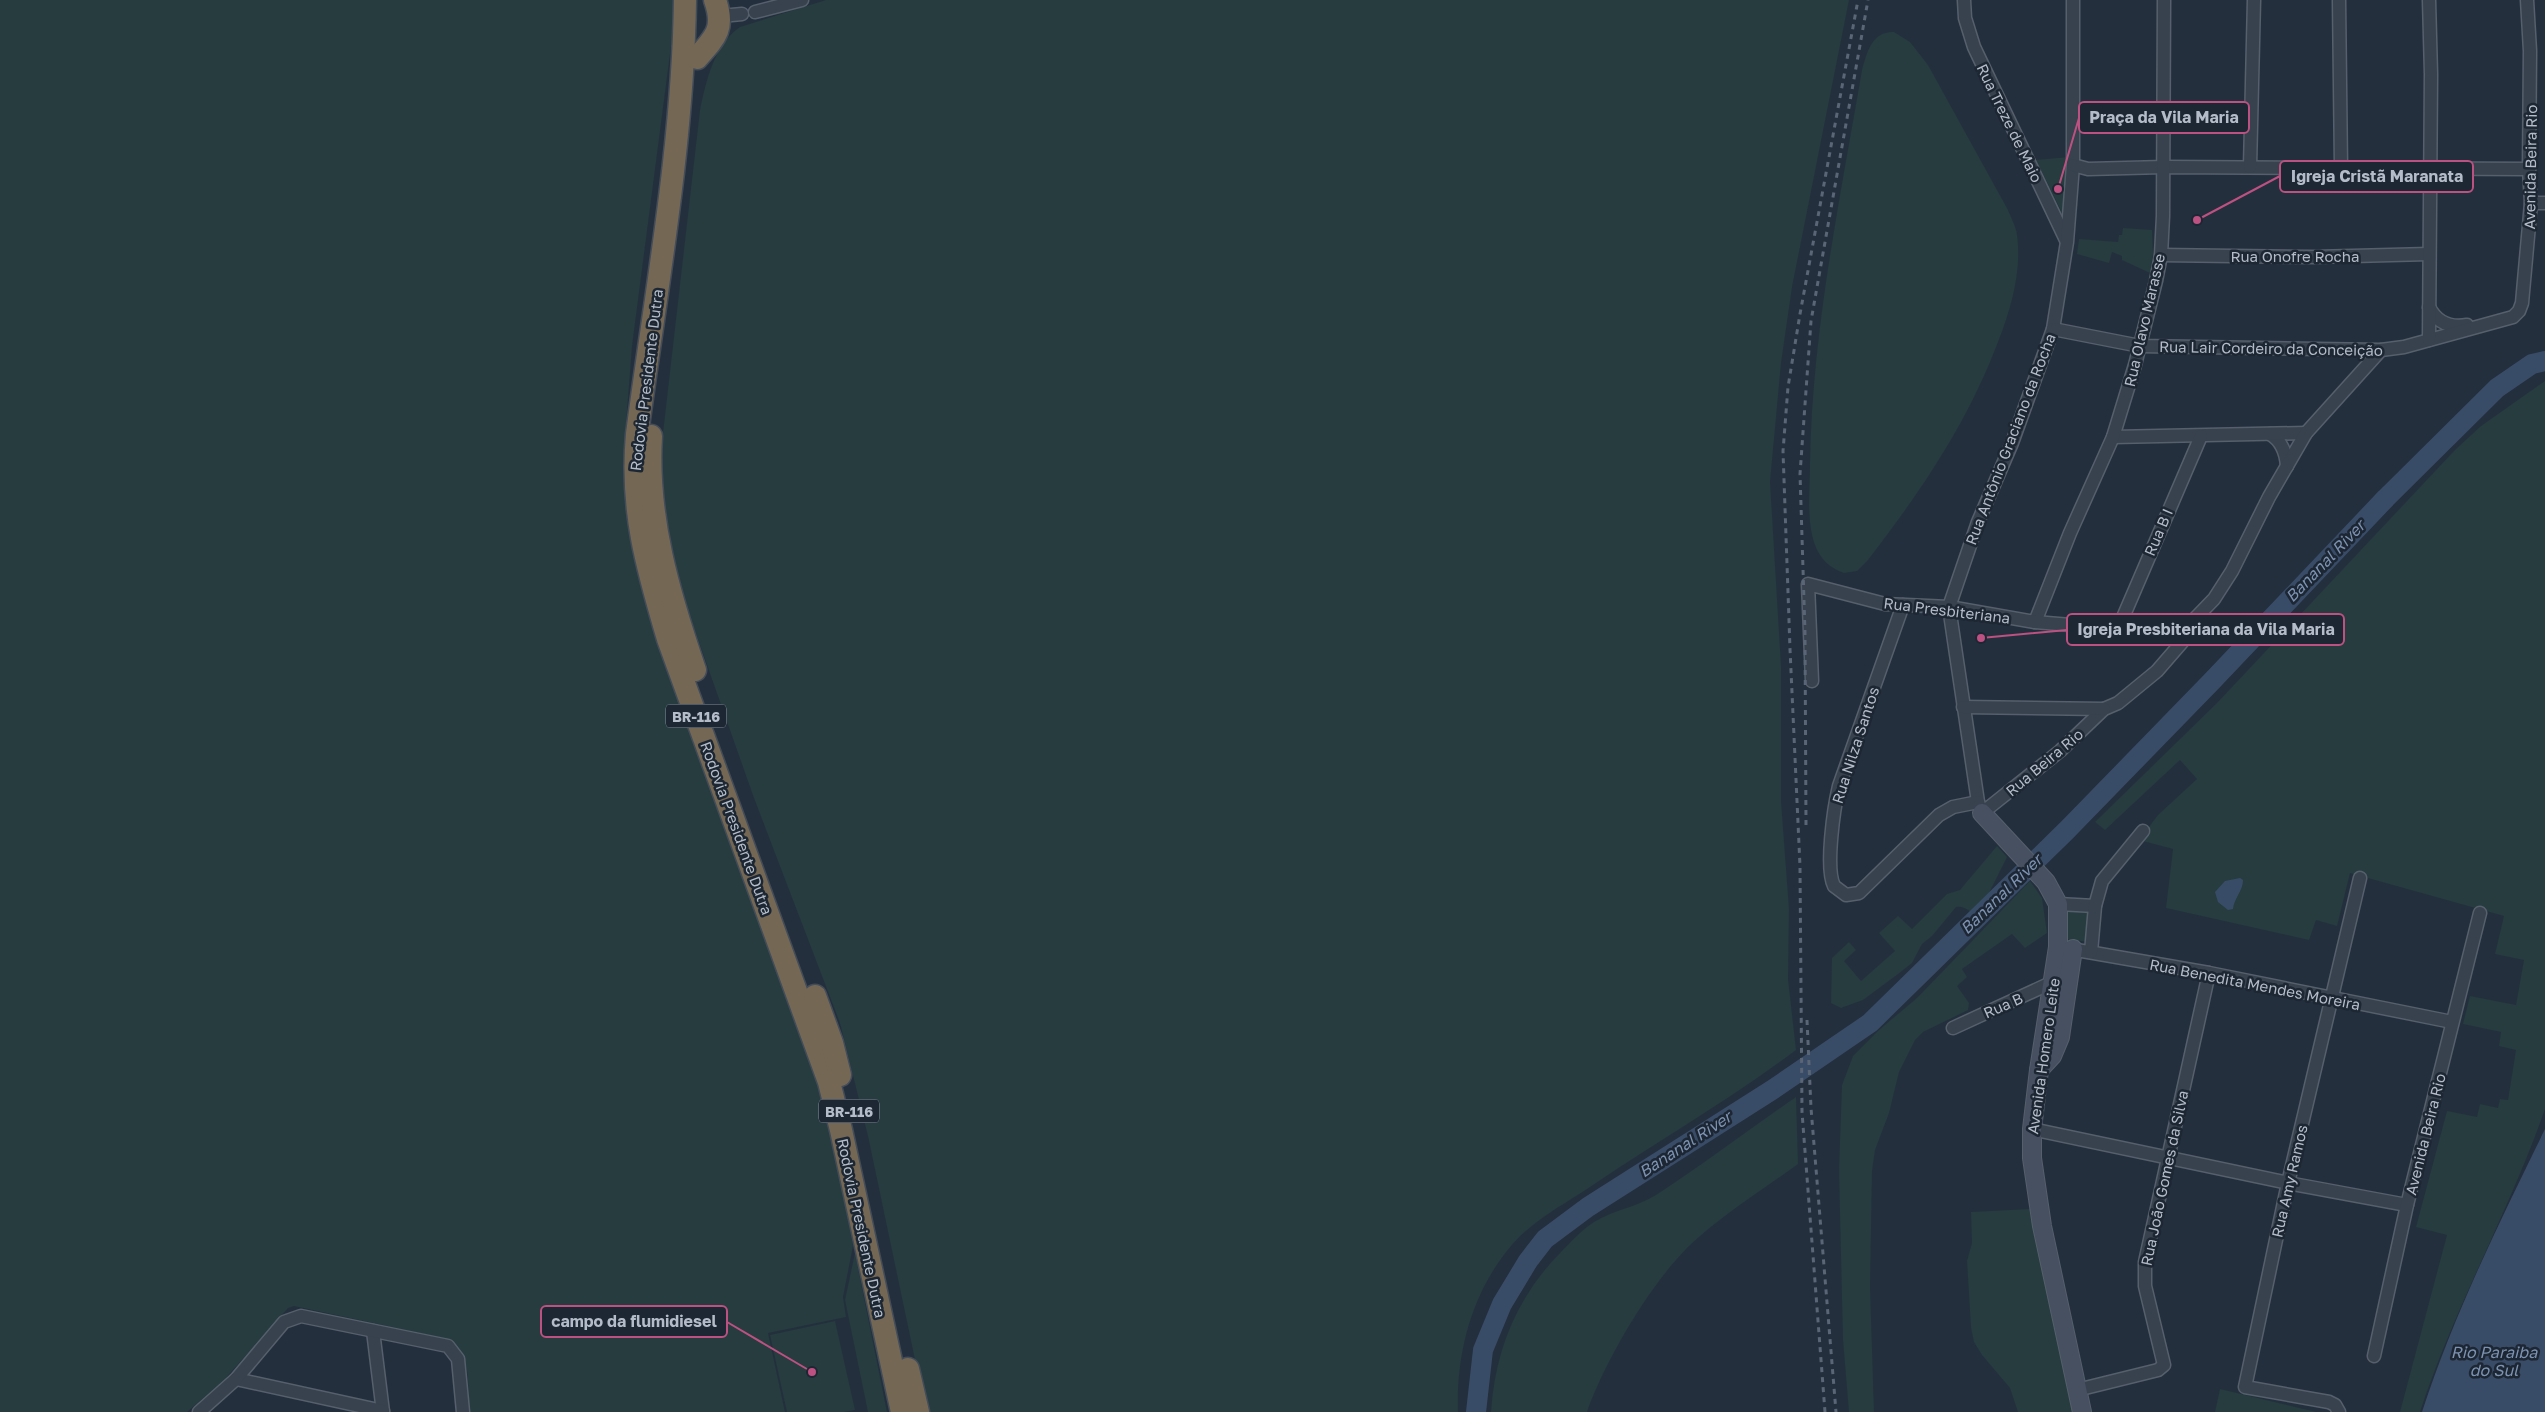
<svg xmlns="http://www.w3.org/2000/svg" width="2545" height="1412" font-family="'Golos Text',sans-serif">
	<rect width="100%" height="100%" fill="#242f3e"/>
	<g fill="#263c3f">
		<path d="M 0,0 L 677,0 L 632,346 L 626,424 L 625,494 L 685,714 L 741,875 L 800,1021 L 813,1058 L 843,1185 L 853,1246 L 843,1297 L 846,1317 L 768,1333 L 785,1412 L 470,1412 C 466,1380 475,1348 439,1337 L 294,1306 L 288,1308 L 223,1381 L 187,1412 L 0,1412 Z"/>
		<path d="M 826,0 L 1849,0 L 1792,287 L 1781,363 L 1770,482 L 1781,666 L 1781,801 L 1789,909 L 1788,979 L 1796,1050 C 1730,1100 1658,1141 1590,1187 C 1563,1205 1532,1221 1511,1246 C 1472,1292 1456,1353 1458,1412 L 926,1412 L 868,1136 L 840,1023 L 754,798 L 676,577 L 665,514 L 662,477 L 663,433 L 700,110 C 706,81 714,45 740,27 Z"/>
		<path d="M 1894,32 L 1910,42 L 1928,65 L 2008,210 C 2011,218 2016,226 2017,235 C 2022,271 2011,309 1998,342 C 1967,424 1921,491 1868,560 L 1857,571 L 1844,573 C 1830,568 1820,559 1815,545 C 1806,520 1810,489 1810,463 C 1812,331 1840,199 1862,70 C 1867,52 1872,31 1894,32 Z"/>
		<polygon points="2069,157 2065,219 2036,160"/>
		<polygon points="2123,228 2152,230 2153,254 2150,273 2122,260 2122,256 2112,252 2109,263 2077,254 2079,239 2118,242 2119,235 2122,235"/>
		<path d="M 2545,381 L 2545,1109 C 2509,1212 2454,1308 2420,1412 L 2400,1412 L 2447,1235 L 2416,1227 L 2447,1111 L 2477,1117 L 2480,1104 L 2498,1108 L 2500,1099 L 2508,1100 L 2516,1050 L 2499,1046 L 2501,1032 L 2463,1024 L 2470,996 L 2516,1005 L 2524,960 L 2495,954 L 2504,916 L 2350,873 L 2337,926 L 2316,920 L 2309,940 L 2166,908 L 2173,849 L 2139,840 L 2158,815 L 2197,779 L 2180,760 L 2105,830 L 2095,822 L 2217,703 L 2455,450 L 2481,426 Z"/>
		<path d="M 1997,846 L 2007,857 L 1979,913 C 1971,915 1966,905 1956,907 L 1932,936 L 1922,944 L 1912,963 L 1898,974 L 1863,1000 L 1841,1008 L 1831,1003 L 1832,958 L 1849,942 L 1856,950 L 1844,961 L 1861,981 L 1895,951 L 1879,933 L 1898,916 L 1912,929 L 1947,894 L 1960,890 Z"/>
		<polygon points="2030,881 2042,898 2047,933 2025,948 2012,934 1962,969 1967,977 1957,986 1969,1003 1968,1010 1923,1032 1915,1040 1899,1072 1889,1113 1875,1150 1872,1171 1870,1287 1874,1412 1849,1412 1843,1340 1839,1170 1842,1085 1853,1056 1879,1030 1917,998"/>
		<polygon points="2065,910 2091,912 2088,942 2066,939"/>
		<path d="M 1796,1097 L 1798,1164 C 1765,1188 1730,1210 1699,1237 C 1656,1273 1606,1358 1587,1412 L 1491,1412 C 1495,1350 1517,1297 1560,1253 C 1571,1242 1581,1230 1594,1222 C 1613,1210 1637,1207 1656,1195 C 1704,1164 1749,1129 1796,1097 Z"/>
		<polygon points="2030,1209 2074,1412 2018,1412 2010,1388 1982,1355 1974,1342 1971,1327 1967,1261 1972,1243 1971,1212"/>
		<polygon points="855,1253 887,1412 868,1412 845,1300"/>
		<polygon points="835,1321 855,1410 844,1412 787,1412 770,1335"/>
		<polygon points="2220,1389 2316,1412 2215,1412"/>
	</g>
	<g fill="#394c67">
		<path d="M 2240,878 L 2243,880 C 2243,891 2234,898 2233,909 L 2228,910 L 2218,902 L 2215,892 L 2225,881 Z"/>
		<path d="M 2545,1129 L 2545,1412 L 2422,1412 C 2454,1314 2500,1221 2545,1129 Z"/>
	</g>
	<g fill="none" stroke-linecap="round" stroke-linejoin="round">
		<polyline stroke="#394c67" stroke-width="20" points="1476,1412 1483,1350 1502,1304 1528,1261 1545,1239 1588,1207 1772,1090 1870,1023 2067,830 2212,681 2386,498 2497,388 2532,364 2545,361"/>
		<defs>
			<g id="street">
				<polyline points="1964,0 1965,18 1974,47 2066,240"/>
				<polyline points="2073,0 2073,165 2067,242 2053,329 2012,443 1978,522 1949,607 1978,802 1982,813 2060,751 2104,709 2118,703 2157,671 2183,641 2185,637 2184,630"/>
				<polyline points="2339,0 2341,168"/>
				<polyline points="755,12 802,0"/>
				<polyline points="721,16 742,14"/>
				<polyline points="2073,165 2088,169 2164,167 2529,169"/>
				<polyline points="2250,167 2254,0"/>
				<polyline points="2531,203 2545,203"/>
				<polyline points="2161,255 2314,257 2429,254"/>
				<path d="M 2429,307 C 2437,323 2450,328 2467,325"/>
				<polyline points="2053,329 2140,346 2381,350 2404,347 2513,317 2519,311 2522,303 2531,203 2529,169 2530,51 2527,0"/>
				<polyline points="2429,340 2431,74 2429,0"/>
				<path d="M 2270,434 C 2282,441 2286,453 2287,466"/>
				<polyline points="2113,437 2306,433"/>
				<path d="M 1903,605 L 1839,786 C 1834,807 1825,868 1834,886 L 1846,895 L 1859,893 L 1939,815 L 1953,807 L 1978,802"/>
				<polyline points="2035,622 2070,533 2113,437 2135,365 2156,281 2161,255 2163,216 2164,0"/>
				<polyline points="2118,629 2201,436"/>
				<polyline points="1812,681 1808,584 1885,604 1949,607 2035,622 2118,629 2184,630 2214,599 2232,571 2269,497 2306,433 2381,350"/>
				<polyline points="1963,707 2104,709"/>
				<polyline points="2058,904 2095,906"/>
				<polyline points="2065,948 2209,973 2452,1022"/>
				<polyline points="2091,952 2095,906 2102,881 2143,831"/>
				<polyline points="1953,1028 2053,982"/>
				<polyline points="2032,1129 2288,1183 2407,1205"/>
				<polyline points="373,1331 383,1412"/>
				<polyline points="2374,1356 2407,1205 2480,913"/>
				<polyline points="236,1379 383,1411"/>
				<polyline points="2077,1390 2158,1370 2164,1365 2145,1286 2145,1262 2209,973"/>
				<polyline points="199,1412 236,1379 284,1322 301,1316 448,1346 458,1359 463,1412"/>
				<polyline points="2339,1412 2335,1405 2329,1402 2245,1387 2288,1183 2360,878"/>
			</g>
			<g id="secondary">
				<polyline points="1982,813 2046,882 2058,904 2058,947 2039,1070 2032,1129 2032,1158 2042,1226 2082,1412"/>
				<polyline points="2039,1070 2052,1056 2060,1037 2073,949"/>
			</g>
			<g id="highway">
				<path d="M 685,0 C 683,146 656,290 637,434 C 630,509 647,568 668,639 L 829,1082 L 841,1130 L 902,1412"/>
				<path d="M 697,58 C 716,37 725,28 715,0"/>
				<path d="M 651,436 C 646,517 669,594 695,670"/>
				<polyline points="815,996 832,1043 840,1075"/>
				<polyline points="908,1369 918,1412"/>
			</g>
		</defs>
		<use href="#street" stroke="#565f6c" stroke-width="15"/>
		<use href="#secondary" stroke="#565f6c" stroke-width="20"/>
		<use href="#highway" stroke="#434c59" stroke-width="25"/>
		<use href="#street" stroke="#38414e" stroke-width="12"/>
		<use href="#secondary" stroke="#465061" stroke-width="18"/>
		<use href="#highway" stroke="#746855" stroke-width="22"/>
		<g stroke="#5a6575" stroke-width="3" stroke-dasharray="5 5" stroke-linecap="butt">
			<polyline points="1806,825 1805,632 1800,474 1811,321 1868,0"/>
			<polyline points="1807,1020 1811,1108 1836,1412"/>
			<polyline points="1825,1412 1802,1112 1800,866 1790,649 1783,451 1788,387 1800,314 1858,0"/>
		</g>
	</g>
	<g text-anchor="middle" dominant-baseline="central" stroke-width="5" stroke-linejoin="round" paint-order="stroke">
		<g fill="#1d2633" stroke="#878f9c" stroke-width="1">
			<rect x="666" y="704.5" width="60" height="23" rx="4"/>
			<rect x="819" y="1099.5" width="60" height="23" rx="4"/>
		</g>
		<g font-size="14" font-weight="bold" fill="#b4bcc9">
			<text x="696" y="716">BR-116</text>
			<text x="849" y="1111">BR-116</text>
		</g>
		<g font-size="15" fill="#b4bcc9" stroke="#1d2633">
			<text transform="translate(2010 123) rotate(64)">Rua Treze de Maio</text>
			<text transform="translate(2530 167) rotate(-89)">Avenida Beira Rio</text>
			<text x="2295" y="256">Rua Onofre Rocha</text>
			<text transform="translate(2144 320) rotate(-77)">Rua Olavo Marasse</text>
			<text transform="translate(2271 348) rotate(1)">Rua Lair Cordeiro da Conceição</text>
			<text transform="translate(646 380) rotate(-83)">Rodovia Presidente Dutra</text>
			<text transform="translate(2010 439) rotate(-69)">Rua Antônio Graciano da Rocha</text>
			<text transform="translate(2158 532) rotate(-67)">Rua B I</text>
			<text transform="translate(1947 610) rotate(7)">Rua Presbiteriana</text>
			<text transform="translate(1855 745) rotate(-72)">Rua Nilza Santos</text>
			<text transform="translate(2044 762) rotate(-40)">Rua Beira Rio</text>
			<text transform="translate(737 828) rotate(70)">Rodovia Presidente Dutra</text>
			<text transform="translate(2255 984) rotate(11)">Rua Benedita Mendes Moreira</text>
			<text transform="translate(2003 1005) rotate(-24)">Rua B</text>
			<text transform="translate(2043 1056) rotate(-82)">Avenida Homero Leite</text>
			<text transform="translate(2425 1134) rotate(-76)">Avenida Beira Rio</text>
			<text transform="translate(2164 1178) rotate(-78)">Rua João Gomes da Silva</text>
			<text transform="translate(2289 1181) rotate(-77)">Rua Amy Ramos</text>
			<text transform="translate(862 1228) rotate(78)">Rodovia Presidente Dutra</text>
		</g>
		<g font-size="16" font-style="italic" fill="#7c92b1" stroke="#1d2633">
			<text transform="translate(2325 561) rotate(-46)">Bananal River</text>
			<text transform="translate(2001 894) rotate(-44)">Bananal River</text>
			<text transform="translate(1685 1144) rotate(-33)">Bananal River</text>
			<text x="2494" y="1352">Rio Paraiba<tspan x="2494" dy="18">do Sul</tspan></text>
		</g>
	</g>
	<path fill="none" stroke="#bd5182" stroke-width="2" d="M2058 189L2079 118M2197 220L2280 176M1981 638L2067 630M812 1372L727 1322"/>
	<g fill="#bd5182" stroke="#1d2633" stroke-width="2">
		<circle cx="2058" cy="189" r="5"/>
		<circle cx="2197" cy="220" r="5"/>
		<circle cx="1981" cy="638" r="5"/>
		<circle cx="812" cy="1372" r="5"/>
	</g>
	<g fill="#1d2633" stroke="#bd5182" stroke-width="2">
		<rect x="2079" y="102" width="170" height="31" rx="5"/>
		<rect x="2280" y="161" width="193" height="31" rx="5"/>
		<rect x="2067" y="614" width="277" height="31" rx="5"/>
		<rect x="541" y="1306" width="186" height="31" rx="5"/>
	</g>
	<g font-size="16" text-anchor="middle" font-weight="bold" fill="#b4bcc9">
		<text x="2164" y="123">Praça da Vila Maria</text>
		<text x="2377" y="182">Igreja Cristã Maranata</text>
		<text x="2206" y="635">Igreja Presbiteriana da Vila Maria</text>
		<text x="634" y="1327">campo da flumidiesel</text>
	</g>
</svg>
